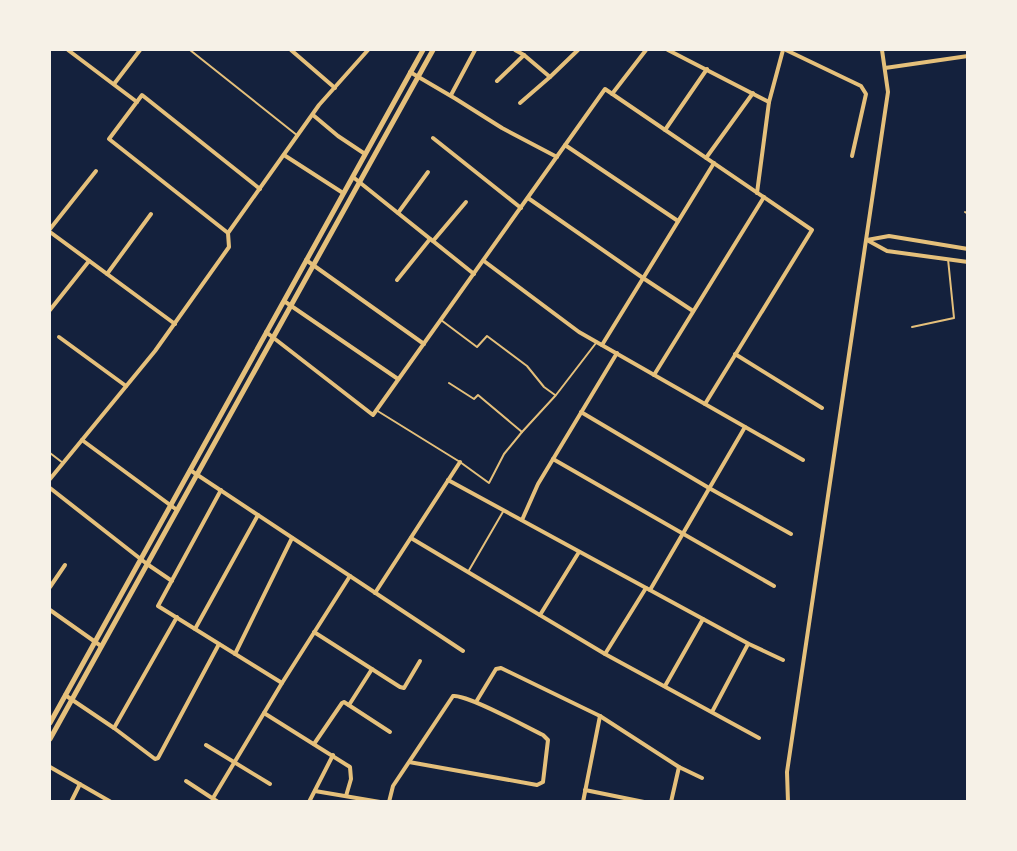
<svg xmlns="http://www.w3.org/2000/svg" width="1017" height="851" font-family="'Fira Sans Condensed',sans-serif">
	<rect width="100%" height="100%" fill="#14213d"/>
	<g fill="none" stroke-linecap="round" stroke-linejoin="round">
		<g stroke="#e5c07b" stroke-width="2">
			<polyline points="190,50 298,136"/>
			<polyline points="965,212 968,214"/>
			<polyline points="441,320 477,347 487,336 527,366 544,387 555,395"/>
			<polyline points="912,327 954,318 948,259"/>
			<polyline points="449,383 474,399 478,395 522,432"/>
			<polyline points="376,410 460,462 489,483 504,454 522,432 556,395 596,343"/>
			<polyline points="50,453 63,463"/>
			<polyline points="468,572 504,510"/>
		</g>
		<g stroke="#e5c07b" stroke-width="4">
			<polyline points="68,50 137,102"/>
			<polyline points="291,50 335,88"/>
			<polyline points="515,50 524,55 550,77"/>
			<polyline points="668,50 769,102"/>
			<polyline points="786,50 861,86 866,94 852,156"/>
			<polyline points="885,68 968,56"/>
			<polyline points="410,72 456,99 502,128 557,157"/>
			<polyline points="497,81 524,55"/>
			<polyline points="114,84 140,50"/>
			<polyline points="612,94 646,50"/>
			<polyline points="451,95 475,50"/>
			<polyline points="520,103 550,77 578,50"/>
			<polyline points="313,115 338,136 365,154"/>
			<polyline points="665,130 707,69"/>
			<polyline points="433,138 521,208"/>
			<polyline points="565,145 678,221"/>
			<polyline points="284,155 343,193"/>
			<polyline points="706,158 753,93"/>
			<polyline points="353,177 474,274"/>
			<polyline points="757,193 769,102 783,50"/>
			<polyline points="528,198 643,278 693,311"/>
			<polyline points="398,213 428,172"/>
			<polyline points="50,229 96,171"/>
			<polyline points="50,232 175,324"/>
			<polyline points="228,233 109,139 142,95 260,189"/>
			<polyline points="867,240 887,251 968,262"/>
			<polyline points="867,240 889,236 968,249"/>
			<polyline points="433,241 466,202"/>
			<polyline points="306,260 424,344"/>
			<polyline points="484,261 579,332 803,460"/>
			<polyline points="107,274 151,214"/>
			<polyline points="397,280 430,239"/>
			<polyline points="284,301 398,379"/>
			<polyline points="50,310 89,261"/>
			<polyline points="266,332 373,415 605,89 812,230 705,404"/>
			<polyline points="59,337 126,386"/>
			<polyline points="602,345 714,163"/>
			<polyline points="735,354 822,408"/>
			<polyline points="654,375 764,197"/>
			<polyline points="581,412 709,488 791,534"/>
			<polyline points="82,440 177,510"/>
			<polyline points="553,459 774,586"/>
			<polyline points="190,470 463,651"/>
			<polyline points="50,479 155,351 229,247 228,233 319,105 368,50"/>
			<polyline points="448,480 749,644 783,660"/>
			<polyline points="50,488 147,564 172,581"/>
			<polyline points="221,490 158,606 282,683"/>
			<polyline points="522,520 538,484 617,353"/>
			<polyline points="411,538 605,654 759,738"/>
			<polyline points="50,587 65,565"/>
			<polyline points="650,590 745,427"/>
			<polyline points="375,593 460,462"/>
			<polyline points="50,610 101,646"/>
			<polyline points="540,615 579,552"/>
			<polyline points="195,629 258,515"/>
			<polyline points="314,632 400,687 404,688 420,661"/>
			<polyline points="235,654 292,538"/>
			<polyline points="605,654 646,588"/>
			<polyline points="665,686 703,619"/>
			<polyline points="65,695 114,728 155,759 158,758 219,644"/>
			<polyline points="476,702 496,669 501,668 600,716 679,767 702,778"/>
			<polyline points="349,705 372,669"/>
			<polyline points="712,712 748,644"/>
			<polyline points="264,713 350,767 351,779 346,796"/>
			<polyline points="114,728 177,617"/>
			<polyline points="314,744 342,703 344,702 390,732"/>
			<polyline points="206,745 270,784"/>
			<polyline points="50,767 111,802"/>
			<polyline points="186,781 218,802"/>
			<polyline points="585,790 644,802"/>
			<polyline points="315,791 380,802"/>
			<polyline points="213,798 282,683 350,576"/>
			<polyline points="71,802 80,784"/>
			<polyline points="309,802 333,755"/>
			<path d="M 389,802 L 393,786 L 453,696 C 467,694 526,727 543,735 L 548,740 L 543,782 L 537,785 L 409,762"/>
			<polyline points="583,802 600,716"/>
			<polyline points="671,802 679,767"/>
			<polyline points="788,802 787,772 888,92 882,50"/>
		</g>
		<g stroke="#e5c07b" stroke-width="5">
			<polyline points="50,723 423,50"/>
			<polyline points="50,739 433,50"/>
		</g>
	</g>
	<rect width="1017" height="851" fill="none" stroke="#f6f1e7" stroke-width="102"/>
</svg>
